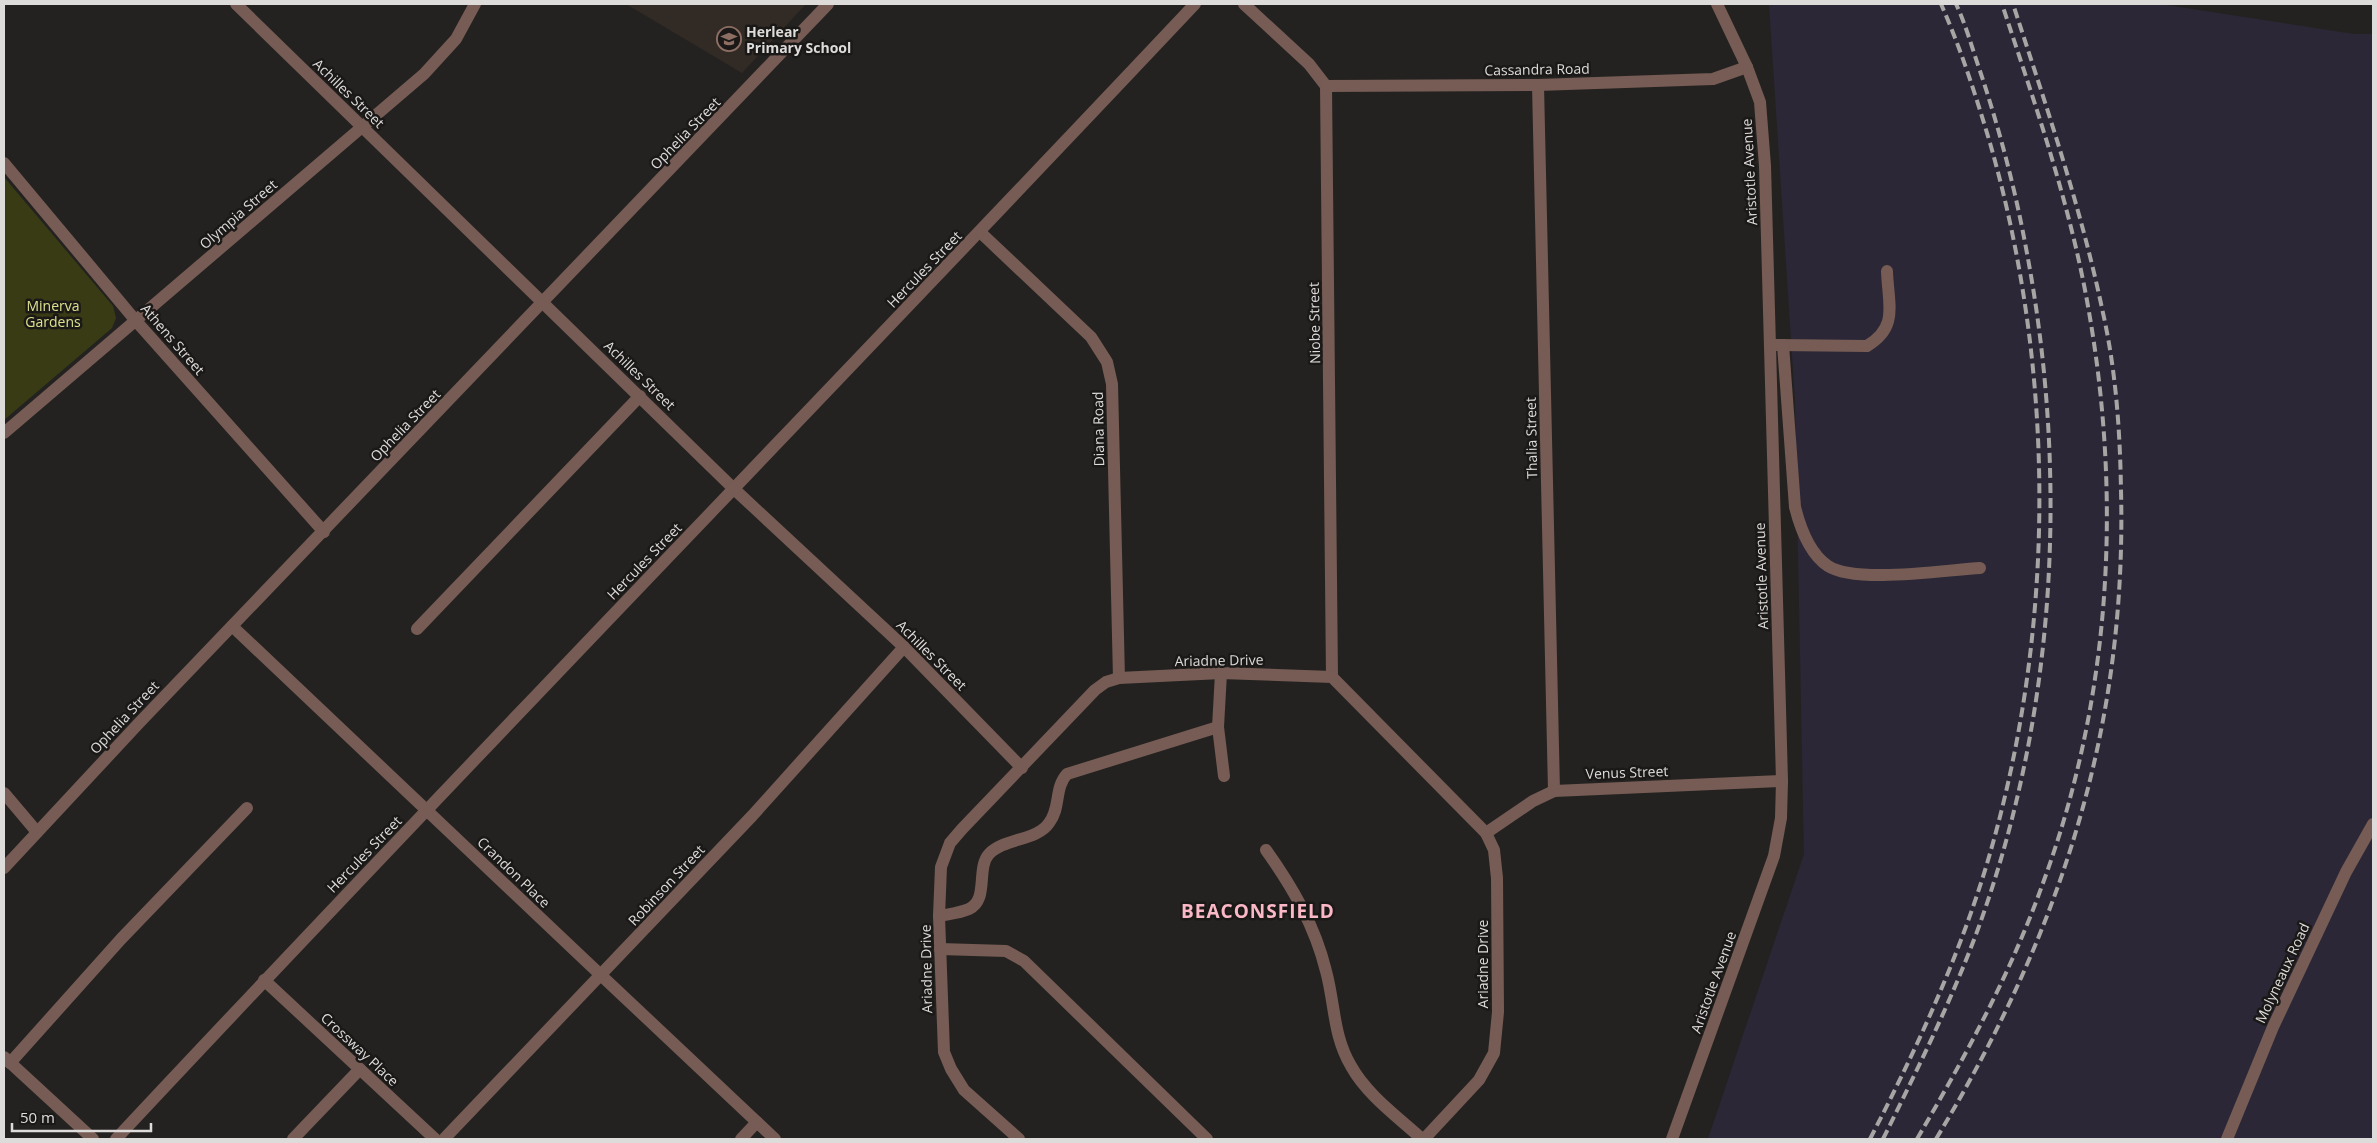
<svg xmlns="http://www.w3.org/2000/svg" width="2377" height="1143" font-family="'Open Sans',sans-serif">
	<rect width="100%" height="100%" fill="#242220"/>
	<polygon fill="#322b25" points="626,4 806,4 742,73"/>
	<polygon fill="#2b2737" points="1769,4 2160,4 2354,34 2373,34 2373,1139 1708,1139 1804,854 1795,400"/>
	<polygon fill="#393b15" points="4,177 113,306 116,318 112,328 4,420"/>
	<g fill="none" stroke-linecap="round" stroke-linejoin="round">
		<g stroke="#765c54" stroke-width="12">
			<polyline points="236,4 733,488 904,647 1022,768"/>
			<polyline points="1244,4 1309,64 1326,86 1332,677"/>
			<polyline points="1538,85 1554,791"/>
			<polyline points="1326,86 1538,85 1713,79 1747,67"/>
			<polyline points="4,163 136,321 324,532"/>
			<polyline points="980,232 1091,337 1107,362 1112,384 1119,678"/>
			<path d="M 1775,345 L 1867,346 C 1899,327 1888,304 1887,271"/>
			<path d="M 1783,345 L 1795,507 C 1800,527 1810,554 1828,566 C 1856,584 1945,570 1980,568"/>
			<polyline points="4,433 424,74 456,39 475,4"/>
			<path d="M 232,626 C 414,797 593,969 775,1139"/>
			<polyline points="417,629 640,396"/>
			<polyline points="1218,727 1224,776"/>
			<polyline points="4,793 37,832"/>
			<polyline points="1486,833 1533,801 1554,791 1782,781"/>
			<path d="M 1266,850 C 1293,888 1315,926 1326,971 C 1335,1004 1333,1036 1351,1066 C 1367,1095 1398,1117 1422,1139"/>
			<polyline points="4,868 139,723 828,4"/>
			<path d="M 939,916 C 949,914 960,913 969,909 C 989,900 976,868 989,854 C 1004,838 1037,841 1049,823 C 1061,808 1054,788 1067,774 L 1218,727 L 1221,673"/>
			<polyline points="940,949 1006,951 1024,961 1207,1139"/>
			<polyline points="264,980 435,1139"/>
			<polyline points="4,1057 93,1139"/>
			<polyline points="10,1063 121,939 247,808"/>
			<path d="M 116,1139 C 472,758 837,384 1195,4"/>
			<polyline points="293,1139 360,1069"/>
			<polyline points="444,1139 752,816 904,647"/>
			<polyline points="741,1139 757,1122"/>
			<polyline points="1019,1139 964,1090 951,1069 944,1052 939,916 941,867 950,843 962,829 1095,690 1106,682 1119,678 1221,673 1332,677 1486,833 1494,850 1497,878 1498,1012 1494,1053 1479,1080 1424,1139"/>
			<polyline points="1672,1139 1774,856 1781,818 1782,781 1765,166 1760,102 1747,67 1717,4"/>
			<polyline points="2227,1139 2273,1027 2346,872 2373,824"/>
		</g>
		<g stroke="#a8a6a5" stroke-width="4" stroke-dasharray="10 5" stroke-linecap="butt">
			<path d="M 1870,1139 C 1915,1052 1957,962 1986,867 C 2056,634 2057,377 1990,143 C 1976,96 1961,49 1941,4"/>
			<path d="M 1883,1139 C 1917,1070 1951,1002 1978,929 C 2057,712 2069,473 2026,248 C 2015,188 1999,128 1980,71 C 1972,48 1966,25 1956,4"/>
			<path d="M 1917,1139 C 1965,1057 2011,973 2043,883 C 2113,693 2123,488 2085,290 C 2066,192 2033,98 2002,4"/>
			<path d="M 1936,1139 C 2059,935 2127,731 2121,490 C 2120,431 2116,371 2103,313 C 2081,207 2046,106 2013,4"/>
		</g>
	</g>
	<defs>
		<symbol id="school-ring" viewBox="-11 -11 22 22"><circle r="9.5" fill="#1b1917" stroke="#8d6e63" stroke-width="1.5"/><path d="M0-5L7-2L0 1L-7-2ZM-4 1L0 2.5L4 1V4Q0 6-4 4Z" fill="#8d6e63"/></symbol>
	</defs>
	<g fill-rule="evenodd">
		<use href="#school-ring" x="715" y="25" width="28" height="28"/>
	</g>
	<g text-anchor="middle" dominant-baseline="central" stroke-width="5" stroke-linejoin="round" paint-order="stroke">
		<g font-size="14" font-weight="bold" fill="#dedcdb" stroke="#1b1917" text-anchor="start">
			<text x="746" y="31">Herlear<tspan x="746" dy="16">Primary School</tspan></text>
		</g>
		<g font-size="14" fill="#dedcdb" stroke="#1b1917">
			<text transform="translate(1537 69) rotate(-1)">Cassandra Road</text>
			<text transform="translate(349 93) rotate(44)">Achilles Street</text>
			<text transform="translate(685 133) rotate(-46)">Ophelia Street</text>
			<text transform="translate(1749 172) rotate(-93)">Aristotle Avenue</text>
			<text transform="translate(238 214) rotate(-41)">Olympia Street</text>
			<text transform="translate(924 269) rotate(-46)">Hercules Street</text>
			<text transform="translate(1314 323) rotate(-91)">Niobe Street</text>
			<text transform="translate(173 339) rotate(49)">Athens Street</text>
			<text transform="translate(640 375) rotate(44)">Achilles Street</text>
			<text transform="translate(405 425) rotate(-46)">Ophelia Street</text>
			<text transform="translate(1098 429) rotate(-91)">Diana Road</text>
			<text transform="translate(1531 438) rotate(-91)">Thalia Street</text>
			<text transform="translate(644 561) rotate(-46)">Hercules Street</text>
			<text transform="translate(1761 576) rotate(-92)">Aristotle Avenue</text>
			<text transform="translate(932 655) rotate(45)">Achilles Street</text>
			<text transform="translate(1219 660) rotate(-1)">Ariadne Drive</text>
			<text transform="translate(124 717) rotate(-47)">Ophelia Street</text>
			<text transform="translate(1627 772) rotate(-2)">Venus Street</text>
			<text transform="translate(364 854) rotate(-46)">Hercules Street</text>
			<text transform="translate(514 872) rotate(44)">Crandon Place</text>
			<text transform="translate(666 885) rotate(-47)">Robinson Street</text>
			<text transform="translate(1482 964) rotate(-90)">Ariadne Drive</text>
			<text transform="translate(926 969) rotate(-91)">Ariadne Drive</text>
			<text transform="translate(2282 973) rotate(-65)">Molyneaux Road</text>
			<text transform="translate(1713 982) rotate(-70)">Aristotle Avenue</text>
			<text transform="translate(360 1049) rotate(43)">Crossway Place</text>
		</g>
		<g font-size="14" fill="#dce18a" stroke="#1b1917">
			<text x="53" y="305">Minerva<tspan x="53" dy="16">Gardens</tspan></text>
		</g>
		<g font-size="19" font-weight="bold" letter-spacing="1" fill="#fab7c6" stroke="#1b1917">
			<text x="1258" y="911">BEACONSFIELD</text>
		</g>
	</g>
	<rect width="2377" height="1143" fill="none" stroke="#dedcdb" stroke-width="10"/>
	<path d="M12 1123v8h139v-8" fill="none" stroke="#dedcdb" stroke-width="2.5"/>
	<text x="20" y="1123" font-size="15" fill="#dedcdb" stroke="#1b1917" stroke-width="4" paint-order="stroke">50 m</text>
</svg>
